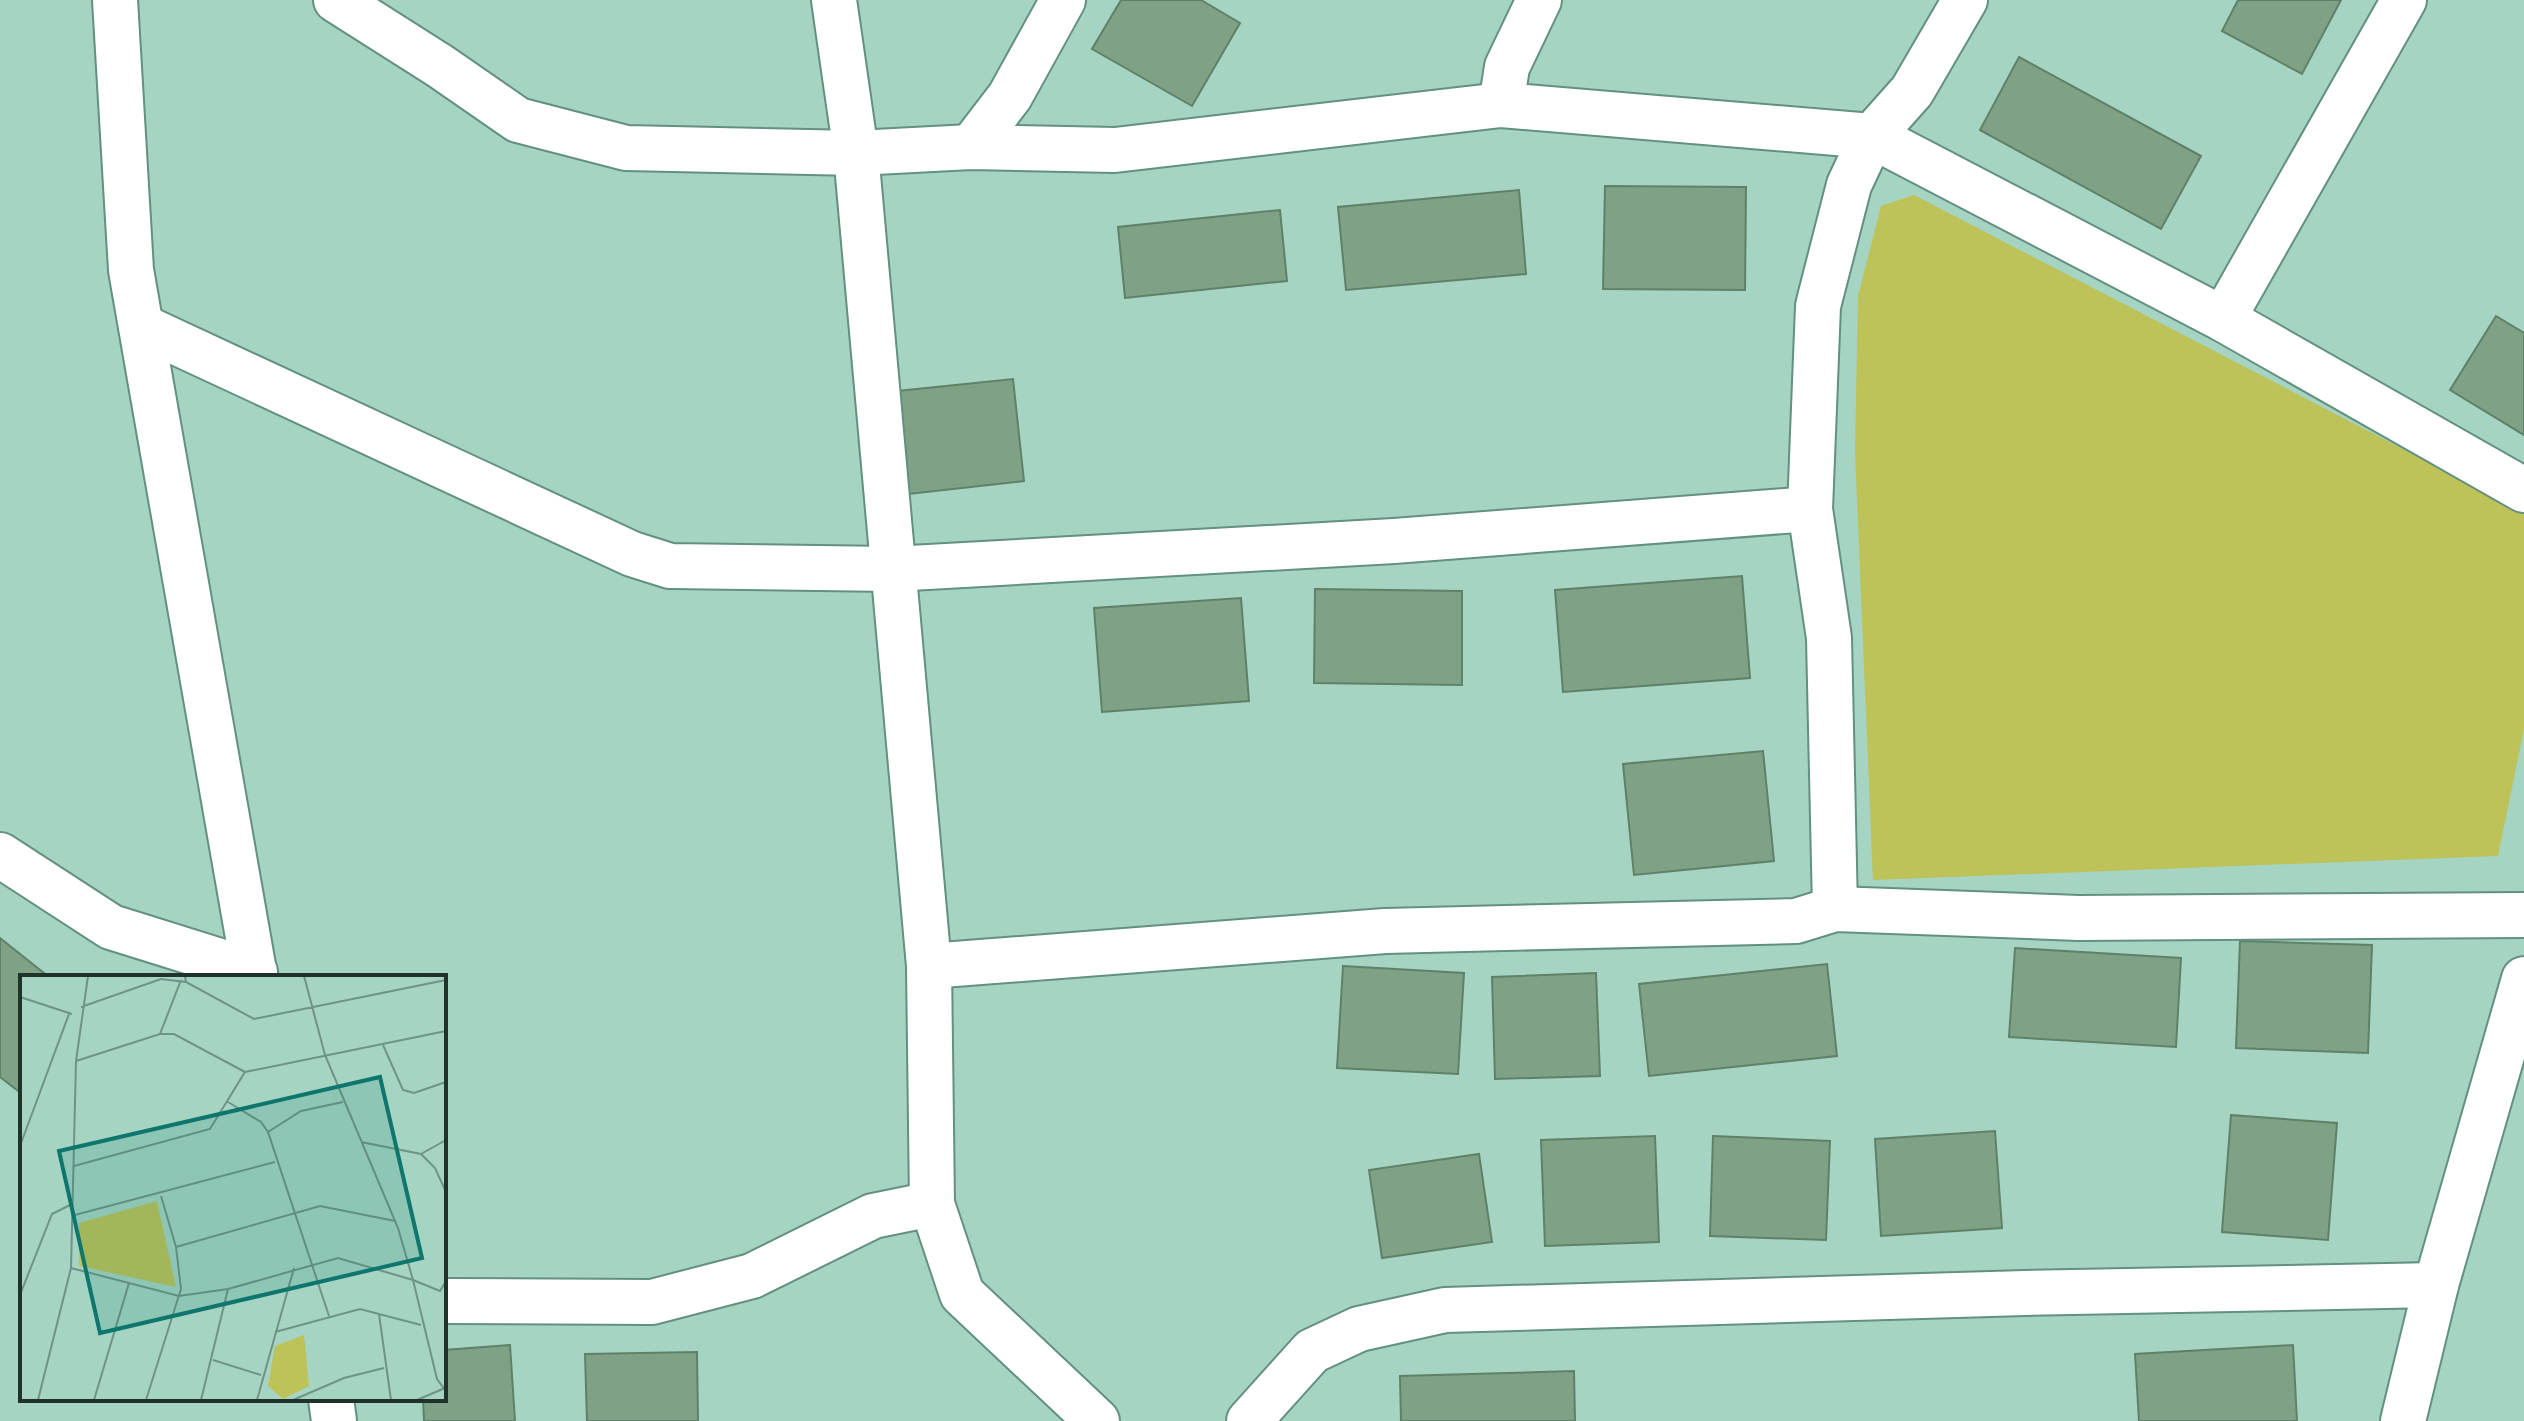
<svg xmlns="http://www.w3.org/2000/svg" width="2524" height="1421" font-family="Raleway,sans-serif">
	<rect width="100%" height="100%" fill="#a5d4c3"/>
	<polygon fill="#bdc259" points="1914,195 2524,512 2524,729 2498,856 1873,880 1855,452 1858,296 1881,206"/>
	<g fill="#7fa287" stroke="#5f8167" stroke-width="2">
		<polygon points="1121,0 1201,0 1240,23 1192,106 1092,49"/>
		<polygon points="2238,0 2341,0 2302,74 2222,31"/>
		<polygon points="2019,57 2201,156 2161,229 1980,130"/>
		<polygon points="1605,186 1746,187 1745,290 1603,289"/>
		<polygon points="1519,190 1526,274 1346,290 1338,207"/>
		<polygon points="1280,210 1287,281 1125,298 1118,227"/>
		<polygon points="2496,316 2524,333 2524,435 2450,390"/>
		<polygon points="1013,379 1024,481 909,494 898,391"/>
		<polygon points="1742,576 1750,678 1563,692 1555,590"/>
		<polygon points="1315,589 1462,591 1462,685 1314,683"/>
		<polygon points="1241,598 1249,701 1102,712 1094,608"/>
		<polygon points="1763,751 1774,861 1634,875 1623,764"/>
		<polygon points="0,938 49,977 22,977 22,1094 0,1077"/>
		<polygon points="2240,941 2372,945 2368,1053 2236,1048"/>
		<polygon points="2015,948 2181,958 2176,1047 2009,1037"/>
		<polygon points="1827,964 1837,1056 1649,1076 1639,984"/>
		<polygon points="1343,966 1464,973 1458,1074 1337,1068"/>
		<polygon points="1596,973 1600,1076 1495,1079 1492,977"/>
		<polygon points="2231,1115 2337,1123 2328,1240 2222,1232"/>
		<polygon points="1995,1131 2002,1228 1881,1236 1875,1139"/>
		<polygon points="1655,1136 1659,1242 1545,1246 1541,1140"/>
		<polygon points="1713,1136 1830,1141 1826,1240 1710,1236"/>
		<polygon points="1479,1154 1492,1242 1382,1258 1369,1170"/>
		<polygon points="510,1345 515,1421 424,1421 423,1399 444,1399 444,1350"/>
		<polygon points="2293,1345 2297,1421 2139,1421 2135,1354"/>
		<polygon points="697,1352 698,1421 587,1421 585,1354"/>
		<polygon points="1574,1371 1575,1421 1401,1421 1400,1376"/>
	</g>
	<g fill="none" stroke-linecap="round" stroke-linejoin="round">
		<defs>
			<g id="minor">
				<polyline points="115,0 131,270 255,977"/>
				<polyline points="336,0 440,66 518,120 626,148 856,153 971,147 1115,150 1501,105 1872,136 2223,319 2524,490"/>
				<polyline points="834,0 856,153 929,966 932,1204 962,1294 1097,1421"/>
				<polyline points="1501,105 1507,67 1539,0"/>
				<polyline points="971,147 1010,96 1063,0"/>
				<polyline points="2223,319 2404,0"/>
				<polyline points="141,326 632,554 670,566 892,569 1394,541 1810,509"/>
				<polyline points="0,855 111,927 255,972"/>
				<polyline points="1835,909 1829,638 1810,509 1818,306 1849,185 1872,136 1912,91 1965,0"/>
				<polyline points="929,966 1385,931 1796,921 1835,909 2079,918 2524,915"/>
				<polyline points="444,1301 652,1302 752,1276 873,1216 932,1204"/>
				<polyline points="331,1399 334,1421"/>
				<polyline points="1249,1421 1312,1351 1359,1329 1445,1310 2025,1293 2436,1285"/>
				<polyline points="2403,1421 2436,1285 2524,979"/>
			</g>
		</defs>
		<use href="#minor" stroke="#639080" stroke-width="48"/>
		<use href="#minor" stroke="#fff" stroke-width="44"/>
	</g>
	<g transform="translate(20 975)">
		<rect width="426" height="426" fill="#a5d4c3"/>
		<path d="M 137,226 L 156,312 L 59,291 L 59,248 ZM 284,360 L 289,411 L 263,424 L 248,411 L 255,371 Z" fill="#bdc259"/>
		<path fill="none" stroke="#6f9386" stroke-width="2" d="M 284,1 L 305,80 L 378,253 L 393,305M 166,7 L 234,44 L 426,5M 0,22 L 52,39M 61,32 L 141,4 L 166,7 L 165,1M 140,59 L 161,5M 363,70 L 383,115 L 394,118 L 426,107M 56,86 L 140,59 L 154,59 L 225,97M 208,127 L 241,147 L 248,157 L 309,341M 248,157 L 281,136 L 323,127M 341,167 L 401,179 L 415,193 L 426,217M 0,171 L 49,39M 401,179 L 426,165M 54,191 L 190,154 L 225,97 L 426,56M 51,241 L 255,187M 156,272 L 300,231 L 375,246M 51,293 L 159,321 L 208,314 L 318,283 L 393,305M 426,306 L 420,316 L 393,305 L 417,404 L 426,416M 0,320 L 32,239 L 52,229M 359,339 L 371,425M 255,357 L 340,334 L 401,350M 193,385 L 241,400M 18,425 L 51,293 L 56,86 L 68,1M 74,425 L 109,308M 126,425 L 161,314 L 156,272 L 141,221M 181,425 L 208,314M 237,425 L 274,293M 273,425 L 324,403 L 364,393M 397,425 L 425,413"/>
		<path fill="#0f766e" fill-opacity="0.15" stroke="#0f766e" stroke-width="4" d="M 360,102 L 402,283 L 80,358 L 39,176 Z"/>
		<rect width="426" height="426" fill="none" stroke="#1f322b" stroke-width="4"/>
	</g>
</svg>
